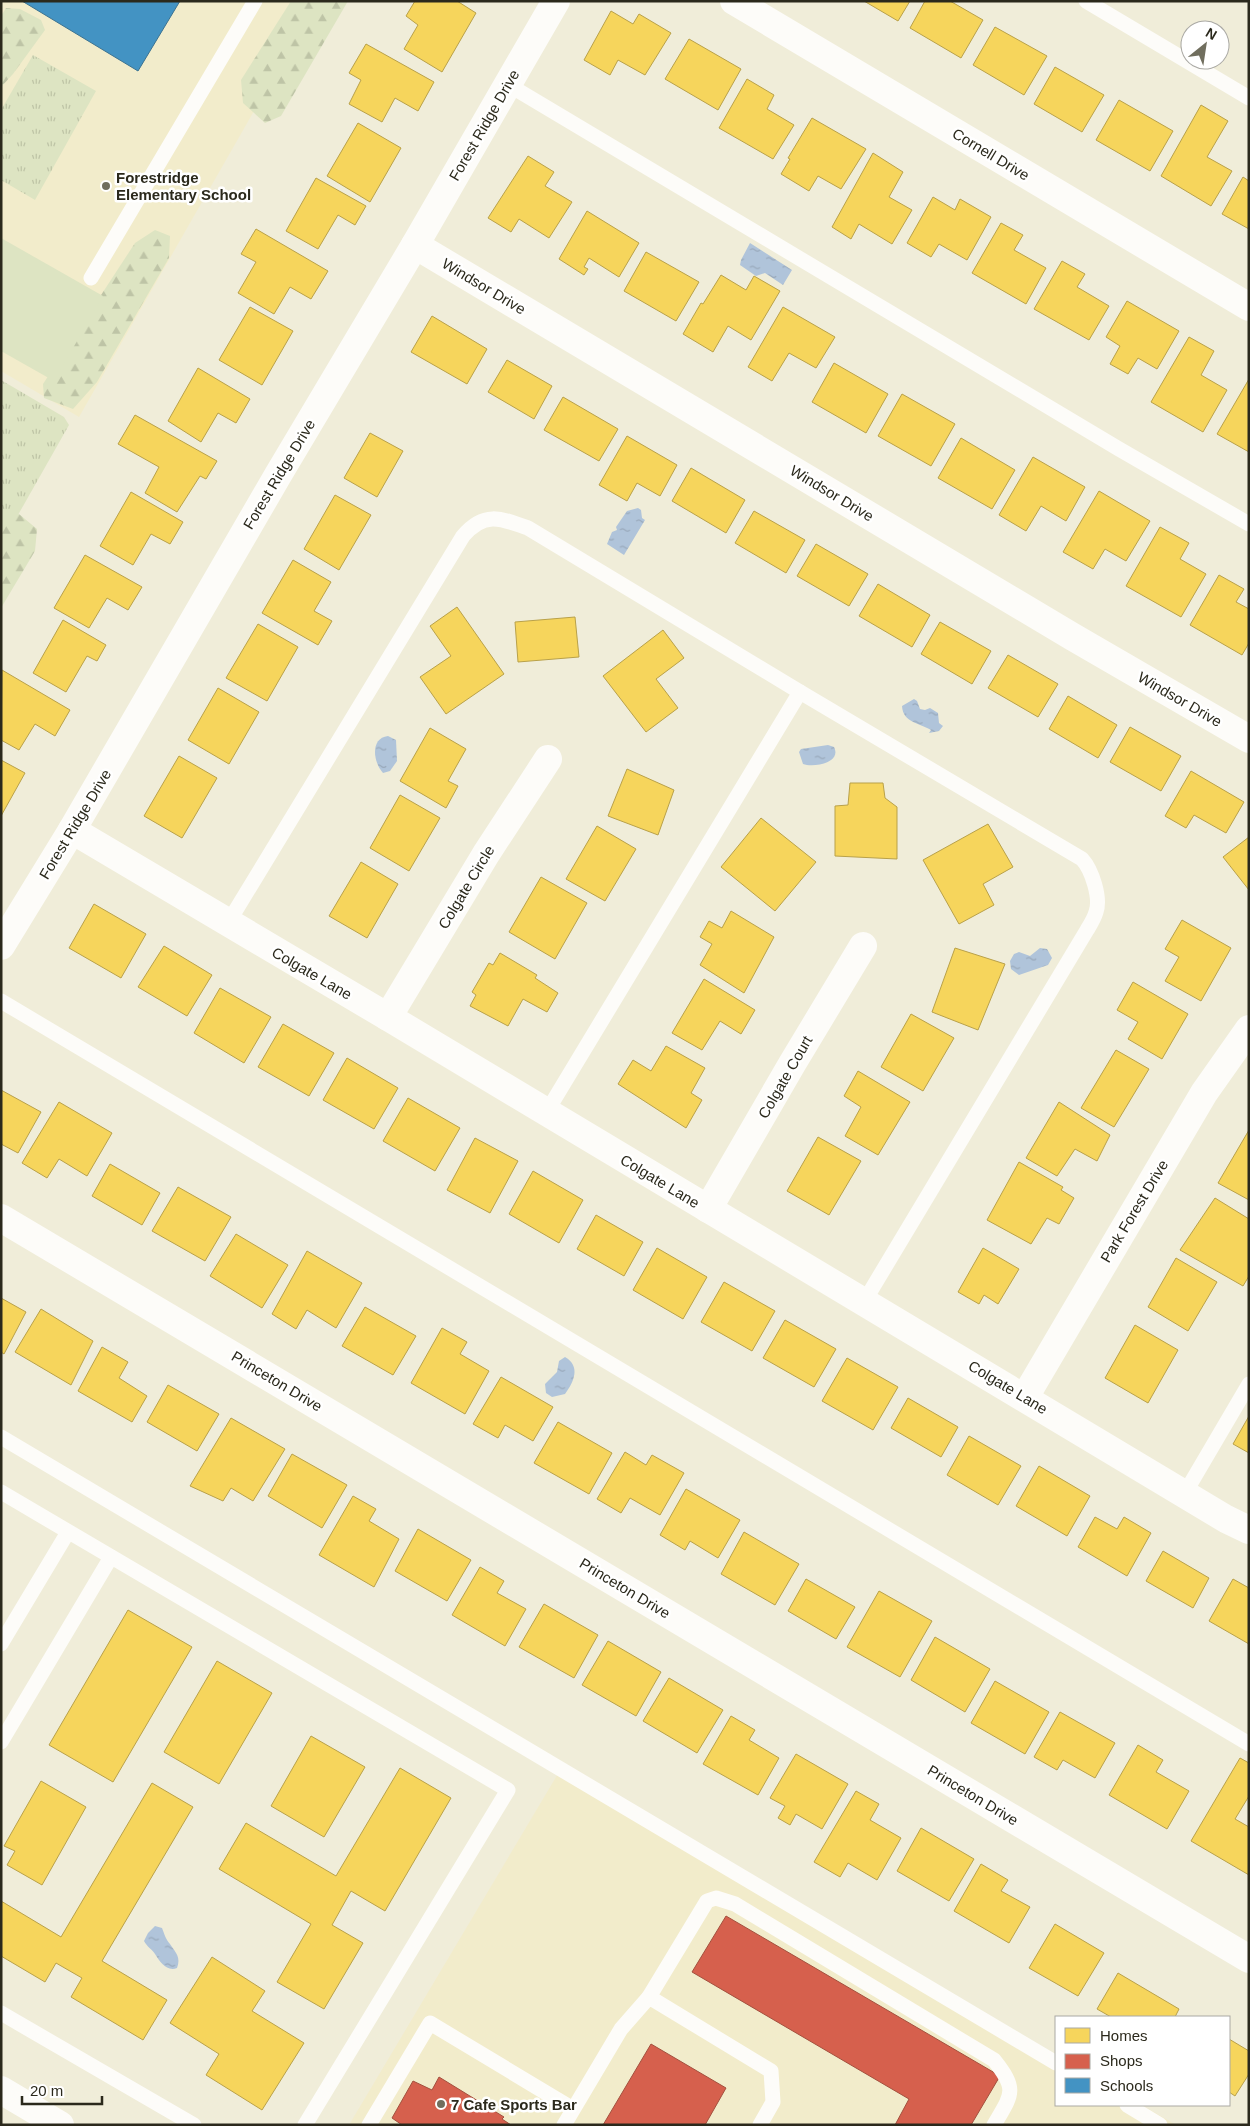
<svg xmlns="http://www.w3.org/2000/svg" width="1250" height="2126" font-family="Helvetica,sans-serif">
	<defs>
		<pattern id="grass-tufts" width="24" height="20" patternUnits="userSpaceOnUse" patternTransform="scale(1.25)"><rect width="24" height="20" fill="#dde4c2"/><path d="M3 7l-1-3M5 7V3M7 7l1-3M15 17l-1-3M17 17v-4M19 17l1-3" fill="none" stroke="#bec4a6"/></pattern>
		<pattern id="forest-firs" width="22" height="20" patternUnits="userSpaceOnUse" patternTransform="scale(1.25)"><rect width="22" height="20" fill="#dde4c2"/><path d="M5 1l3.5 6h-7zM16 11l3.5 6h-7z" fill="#bec4a6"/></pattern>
		<pattern id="water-ripples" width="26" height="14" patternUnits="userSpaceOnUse" patternTransform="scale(1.25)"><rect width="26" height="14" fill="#b0c4da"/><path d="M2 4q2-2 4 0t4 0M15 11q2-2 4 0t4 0" fill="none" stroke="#98a8ba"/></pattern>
	</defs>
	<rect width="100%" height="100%" fill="#f0edd9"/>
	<g fill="#f2eccb">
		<polygon points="1,1 317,1 79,417 1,371"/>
		<polygon points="562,1767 1056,2055 1056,2105 1142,2105 1176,2125 349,2125"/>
	</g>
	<g fill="url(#grass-tufts)">
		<polygon points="33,55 96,91 35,200 1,180 1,110"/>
		<polygon points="1,380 64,417 69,425 1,545"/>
	</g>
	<g fill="url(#forest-firs)">
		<polygon points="291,1 348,1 281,116 265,123 243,103 241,80"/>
		<polygon points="6,8 20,9 41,20 45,30 13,74 1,87 1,16"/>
		<polygon points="155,230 170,236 169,258 97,382 73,409 44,398 43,384 135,243"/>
		<polygon points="19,514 37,529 35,551 1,608 1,521"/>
	</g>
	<polygon fill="#dde4c2" points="1,238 103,296 54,381 1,351"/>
	<g fill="url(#water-ripples)">
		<polygon points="750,243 792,270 783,285 765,273 756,276 740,265 741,260"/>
		<polygon points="638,508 641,510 642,518 645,520 624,555 607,544 612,532 617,530 616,527 627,511"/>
		<path d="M 914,699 L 917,701 L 920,709 L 925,710 L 930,708 L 938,713 L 939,723 L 943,726 L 939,731 L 929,733 L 931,730 C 920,723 903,723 902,706 Z"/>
		<path d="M 388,736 L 396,740 L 397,761 L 390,771 L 383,773 C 373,762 370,738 388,736 Z"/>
		<path d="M 828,745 L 834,747 C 842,763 813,768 803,764 L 799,752 L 801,749 Z"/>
		<polygon points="1040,948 1047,949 1052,958 1048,965 1019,975 1011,969 1010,961 1014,954 1019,952 1030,956"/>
		<path d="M 565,1357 C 581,1366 574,1382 565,1394 L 552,1397 L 546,1393 L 545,1384 L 557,1372 L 559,1361 Z"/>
		<path d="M 155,1926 L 162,1928 C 164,1933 166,1940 170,1944 C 176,1953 181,1957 177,1968 C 167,1972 160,1962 155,1954 C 152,1949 147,1947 144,1941 L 148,1933 Z"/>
	</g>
	<g fill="#f6d55c" stroke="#b9a149">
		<polygon points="415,1 457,1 476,13 442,72 404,49 418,25 406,16"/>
		<polygon points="864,1 910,1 898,21"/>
		<polygon points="925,1 950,1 983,20 961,58 910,28"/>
		<polygon points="611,11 633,24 639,14 671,33 645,75 618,60 610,75 584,60"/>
		<polygon points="995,27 1047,56 1024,95 973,65"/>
		<polygon points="689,39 741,69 718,110 665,79"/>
		<polygon points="366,44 434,82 418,111 395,98 382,122 349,104 361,80 349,73"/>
		<polygon points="1055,67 1104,95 1082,132 1034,104"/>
		<polygon points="747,79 774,95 767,109 794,125 773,159 719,128"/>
		<polygon points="1119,100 1173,131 1150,171 1096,140"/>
		<polygon points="1201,105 1228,121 1207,157 1232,171 1211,206 1161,176"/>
		<polygon points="812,118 866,149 841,189 818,176 809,191 781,174 790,159 788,158"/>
		<polygon points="358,123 401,148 370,202 327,176"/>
		<polygon points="873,153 903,172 889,197 912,210 892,244 859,224 851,239 832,227"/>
		<polygon points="528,156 554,172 545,186 572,202 549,238 519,219 511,232 488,218"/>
		<polygon points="1243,177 1249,181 1249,229 1222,214"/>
		<polygon points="316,178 366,206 355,225 338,215 318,249 286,231"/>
		<polygon points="933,197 955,210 960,199 991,217 967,260 939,244 931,257 907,243"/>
		<polygon points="587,211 639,243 619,277 589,258 584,267 588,269 584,275 559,259"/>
		<polygon points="1001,223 1023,235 1014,250 1046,268 1026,304 972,273"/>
		<polygon points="256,229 328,271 311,299 290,287 274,314 238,293 256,262 241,254"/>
		<polygon points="646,252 699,282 676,321 624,291"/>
		<polygon points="1062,261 1085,274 1077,287 1109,306 1089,340 1034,309"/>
		<polygon points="721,275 746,290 754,276 780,291 751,340 728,326 713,352 683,334 701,303 703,304"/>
		<polygon points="1127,301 1179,331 1157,369 1138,358 1128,374 1110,364 1120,346 1106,337"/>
		<polygon points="250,307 293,331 262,385 219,360"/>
		<polygon points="783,307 835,337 816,368 789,353 772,381 748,367"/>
		<polygon points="432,316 487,349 467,384 411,352"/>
		<polygon points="1189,337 1214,351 1201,375 1227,390 1203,432 1151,402"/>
		<polygon points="507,360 552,386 534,419 488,392"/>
		<polygon points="834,363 888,394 866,433 812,402"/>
		<polygon points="198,368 250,399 236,423 218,413 201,442 168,421"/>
		<polygon points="1249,379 1249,452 1217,434"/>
		<polygon points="902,394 955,424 931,466 878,436"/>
		<polygon points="563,397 618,429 599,461 544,430"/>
		<polygon points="135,415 217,461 206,479 200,476 177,512 145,493 159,467 118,444"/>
		<polygon points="370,433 403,451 377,497 344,478"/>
		<polygon points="627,436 677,465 660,496 637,483 627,501 599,485"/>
		<polygon points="961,438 1015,470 992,509 938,478"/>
		<polygon points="1033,457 1085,487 1066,521 1041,506 1026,531 999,515"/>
		<polygon points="691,468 745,500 726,533 672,501"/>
		<polygon points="1099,491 1150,521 1126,561 1105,549 1093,569 1063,552"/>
		<polygon points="131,492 183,522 170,544 151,534 133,565 100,546"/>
		<polygon points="335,495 371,515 339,570 304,549"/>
		<polygon points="754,511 805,540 786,573 735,543"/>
		<polygon points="1160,527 1189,543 1180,559 1206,574 1181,617 1126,586"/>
		<polygon points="816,544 868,574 849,606 797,576"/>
		<polygon points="85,555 142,587 128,610 107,598 89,628 54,608"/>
		<polygon points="293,560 331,582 314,611 332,621 318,645 262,613"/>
		<polygon points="1219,575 1244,589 1236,602 1249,609 1249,643 1242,655 1190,625"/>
		<polygon points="878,584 930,615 912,647 859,616"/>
		<polygon points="457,607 504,674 446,714 420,677 451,656 430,626"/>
		<polygon points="575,617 579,657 518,662 515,622"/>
		<polygon points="63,620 106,645 97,661 87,656 66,692 33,673"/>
		<polygon points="940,622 991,651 972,684 921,654"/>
		<polygon points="258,624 298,647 267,701 226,678"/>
		<polygon points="663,630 684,658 656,679 678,708 646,732 603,676"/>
		<polygon points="1008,655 1058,684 1038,717 988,688"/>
		<polygon points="2,670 70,710 55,736 35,724 19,750 1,740"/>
		<polygon points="218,688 259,712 229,764 188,740"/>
		<polygon points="1068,696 1117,725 1098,758 1049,729"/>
		<polygon points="1130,727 1181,756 1161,791 1110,762"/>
		<polygon points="430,728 466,749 448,781 458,786 446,808 400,781"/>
		<polygon points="179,756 217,778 182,838 144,816"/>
		<polygon points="1,760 25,773 1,816"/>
		<polygon points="627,769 674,790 658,835 608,816"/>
		<polygon points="1191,771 1244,802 1226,833 1194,815 1186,828 1165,816"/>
		<polygon points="850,783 883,783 885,798 897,807 897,859 835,856 835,806 848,805"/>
		<polygon points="400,795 440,818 409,871 370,848"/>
		<polygon points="761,818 816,862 775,911 721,867"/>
		<polygon points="988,824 1013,867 983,884 994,905 959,924 923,860"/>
		<polygon points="597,826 636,849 605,901 566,879"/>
		<polygon points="1249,837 1249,890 1223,857"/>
		<polygon points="361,862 398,884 367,938 329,916"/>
		<polygon points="541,877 587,903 555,959 509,932"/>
		<polygon points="94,904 146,934 121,978 69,948"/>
		<polygon points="731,911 774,937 744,993 700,965 712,944 700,937 709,921 722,928"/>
		<polygon points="1182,920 1231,948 1201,1001 1165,981 1179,957 1165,949"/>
		<polygon points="164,946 212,975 187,1016 138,987"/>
		<polygon points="955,948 1005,964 978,1030 932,1012"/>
		<polygon points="500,953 537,975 535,978 558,993 547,1012 523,999 508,1026 470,1006 476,995 472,992 489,963 493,965"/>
		<polygon points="704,979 755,1010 741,1034 720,1021 702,1050 672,1033"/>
		<polygon points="1133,982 1188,1014 1162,1059 1128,1039 1138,1022 1117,1010"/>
		<polygon points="220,988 271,1017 244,1063 194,1033"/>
		<polygon points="911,1014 954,1038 923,1091 881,1067"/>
		<polygon points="283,1024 334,1053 309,1096 258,1067"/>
		<polygon points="666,1046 705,1068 691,1093 702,1100 686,1128 618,1084 633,1060 651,1071"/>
		<polygon points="1116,1050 1149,1069 1114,1127 1081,1108"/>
		<polygon points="347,1058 398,1088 374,1129 323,1100"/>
		<polygon points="858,1071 910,1102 878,1155 845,1136 861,1107 844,1096"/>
		<polygon points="1,1090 41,1112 18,1153 1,1144"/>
		<polygon points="408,1098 460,1128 435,1171 383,1141"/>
		<polygon points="59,1102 112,1133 87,1176 59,1159 47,1178 22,1163"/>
		<polygon points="1059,1102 1110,1135 1097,1161 1075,1149 1057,1176 1026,1158"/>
		<polygon points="1249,1130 1249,1200 1218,1183"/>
		<polygon points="818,1137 861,1161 829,1215 787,1191"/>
		<polygon points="475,1138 518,1161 490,1213 447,1190"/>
		<polygon points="1019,1162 1063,1187 1061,1190 1074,1198 1059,1224 1047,1218 1031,1244 987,1220"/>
		<polygon points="110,1164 160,1193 142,1225 92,1196"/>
		<polygon points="533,1171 583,1200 559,1243 509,1214"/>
		<polygon points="178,1187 231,1217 205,1261 152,1231"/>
		<polygon points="1215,1198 1249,1219 1249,1276 1243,1286 1180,1250"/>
		<polygon points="596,1215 643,1242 624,1276 577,1249"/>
		<polygon points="236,1234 288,1265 262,1308 210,1276"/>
		<polygon points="657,1248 707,1277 683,1319 633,1290"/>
		<polygon points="983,1248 1019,1269 998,1304 984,1295 979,1304 958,1292"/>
		<polygon points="307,1251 362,1283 336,1328 307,1310 296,1329 272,1314"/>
		<polygon points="1176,1258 1217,1282 1188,1331 1148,1307"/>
		<polygon points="724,1282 775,1311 752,1351 701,1322"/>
		<polygon points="1,1298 26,1312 4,1354 1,1352"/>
		<polygon points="365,1307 416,1336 393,1375 342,1346"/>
		<polygon points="41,1309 93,1341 71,1385 15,1352"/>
		<polygon points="785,1320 836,1349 814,1387 763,1358"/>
		<polygon points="1135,1325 1178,1350 1148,1403 1105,1378"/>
		<polygon points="442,1328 467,1342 460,1354 489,1371 465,1414 411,1383"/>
		<polygon points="102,1347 128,1362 119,1378 147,1396 132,1422 78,1391"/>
		<polygon points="847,1358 898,1387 873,1430 822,1401"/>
		<polygon points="501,1377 553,1407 533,1441 505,1425 498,1438 473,1424"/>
		<polygon points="168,1385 219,1414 197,1451 147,1422"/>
		<polygon points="908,1398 958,1427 941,1457 891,1428"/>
		<polygon points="1249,1416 1249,1453 1233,1444"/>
		<polygon points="231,1418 285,1449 253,1501 231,1488 223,1501 190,1486"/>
		<polygon points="558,1422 612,1453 589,1494 534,1463"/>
		<polygon points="969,1436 1021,1466 998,1505 947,1475"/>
		<polygon points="625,1452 646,1465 652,1455 684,1473 660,1515 630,1498 621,1513 597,1499"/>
		<polygon points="292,1454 347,1485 322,1528 268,1496"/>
		<polygon points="1039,1466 1090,1496 1067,1536 1016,1506"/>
		<polygon points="686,1489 740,1520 718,1558 690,1541 685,1550 660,1535"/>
		<polygon points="353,1496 376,1509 369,1521 399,1539 374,1587 319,1555"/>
		<polygon points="1095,1517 1117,1529 1124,1517 1151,1533 1127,1576 1078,1547"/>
		<polygon points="418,1529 471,1560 447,1601 395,1571"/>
		<polygon points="744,1532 799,1564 775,1605 721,1574"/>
		<polygon points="1163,1551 1209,1578 1193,1608 1146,1581"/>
		<polygon points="480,1567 504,1581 497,1593 526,1609 505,1646 452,1615"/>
		<polygon points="806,1579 855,1607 836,1639 788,1611"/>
		<polygon points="1233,1579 1249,1588 1249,1644 1209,1621"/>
		<polygon points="879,1591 932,1621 900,1677 847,1647"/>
		<polygon points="544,1604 598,1635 574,1678 519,1647"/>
		<polygon points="128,1610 192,1647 113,1782 49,1745"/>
		<polygon points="935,1637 990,1669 965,1712 911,1680"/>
		<polygon points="608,1641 661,1672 636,1716 582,1685"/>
		<polygon points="217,1661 272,1693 219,1784 164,1752"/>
		<polygon points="669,1678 723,1710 697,1753 643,1721"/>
		<polygon points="995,1681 1049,1712 1025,1754 971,1723"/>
		<polygon points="1060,1712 1115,1743 1095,1778 1063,1760 1057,1770 1034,1757"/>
		<polygon points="731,1716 755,1730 749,1740 779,1758 758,1795 703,1764"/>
		<polygon points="311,1736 365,1767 324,1837 271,1806"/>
		<polygon points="1138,1745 1163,1760 1156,1772 1189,1791 1167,1829 1109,1795"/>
		<polygon points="796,1754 848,1784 822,1829 796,1814 790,1825 778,1818 785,1806 770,1798"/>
		<polygon points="1240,1758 1249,1763 1249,1796 1235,1819 1249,1827 1249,1875 1191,1841"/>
		<polygon points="400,1768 451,1798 385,1911 351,1891 332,1925 363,1943 324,2009 277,1982 311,1924 219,1869 246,1823 336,1876"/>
		<polygon points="41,1781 86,1807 42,1885 7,1865 15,1851 4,1846"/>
		<polygon points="152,1783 193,1807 102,1961 167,2000 143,2040 71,1997 82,1978 56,1963 45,1982 1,1956 1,1901 61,1937"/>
		<polygon points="856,1791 879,1804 870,1820 901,1838 877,1880 848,1863 840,1877 814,1862"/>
		<polygon points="921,1828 974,1859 949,1901 897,1871"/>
		<polygon points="981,1864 1008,1880 1001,1891 1030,1907 1009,1943 954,1911"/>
		<polygon points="1055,1924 1104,1953 1078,1996 1029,1968"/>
		<polygon points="212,1957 265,1991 252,2011 304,2043 262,2110 206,2075 219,2054 170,2023"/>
		<polygon points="1118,1973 1179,2009 1175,2017 1111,2017 1097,2009"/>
		<polygon points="1229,2039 1249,2051 1249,2074 1235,2096 1229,2092"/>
	</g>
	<g fill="#d6604d" stroke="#a3503e">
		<polygon points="726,1916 1000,2076 971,2125 895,2125 909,2099 692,1972"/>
		<polygon points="651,2044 726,2088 705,2125 603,2125"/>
		<polygon points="439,2077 504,2117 502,2119 511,2125 402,2125 392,2118 413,2081 432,2090"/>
	</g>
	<polygon fill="#4393c3" stroke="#3c7391" points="22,1 180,1 138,71"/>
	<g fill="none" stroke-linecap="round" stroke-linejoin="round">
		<g stroke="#fdfcf9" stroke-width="15">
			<polyline points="1086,1 1249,98"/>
			<polyline points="507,84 1119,449 1249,524"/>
			<polyline points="91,278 255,1"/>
			<path d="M 800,692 L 1082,859 C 1092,870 1101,898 1096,912 C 1094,919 1090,925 1087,930 L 864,1302"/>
			<path d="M 228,923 L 463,536 C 484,511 501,518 528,528 L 800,692 L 546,1113"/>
			<polyline points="1,1001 1249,1744"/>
			<polyline points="1,1437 1056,2063"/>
			<polyline points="1,1492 508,1790 305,2125"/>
			<polyline points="1185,1493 1249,1384"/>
			<polyline points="1,1644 68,1532"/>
			<polyline points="1,1742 111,1557"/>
			<path d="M 649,1997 L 707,1901 L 716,1898 L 735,1904 L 994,2060 C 1018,2090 1012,2094 994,2125"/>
			<polyline points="1,2013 194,2125"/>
			<polyline points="1127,2105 1160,2125"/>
			<polyline points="369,2125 430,2023 573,2109"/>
			<polyline points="564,2125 621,2029 649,1997 771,2071 773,2102 760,2125"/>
		</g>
		<g stroke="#fdfcf9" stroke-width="28">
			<polyline points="734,1 1249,307"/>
			<polyline points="415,245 1073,637 1249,739"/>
			<polyline points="72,830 388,1017 1226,1519 1249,1530"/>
			<polyline points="1,946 72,830 278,475 415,245 556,1"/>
			<polyline points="388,1017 486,854 548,759"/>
			<polyline points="708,1209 792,1064 863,946"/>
			<polyline points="1,1218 1249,1959"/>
			<polyline points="1025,1397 1204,1093 1249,1029"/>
		</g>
		<polyline stroke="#fdfcf9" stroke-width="28" points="1,2090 60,2125"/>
	</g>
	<g fill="#706e5e" stroke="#fff" stroke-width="2">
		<circle cx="106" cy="186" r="5"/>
		<circle cx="441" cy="2104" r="5"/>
	</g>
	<g text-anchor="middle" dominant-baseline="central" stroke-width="5" stroke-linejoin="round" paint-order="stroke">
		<g font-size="15" fill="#2b291c" stroke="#fff">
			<text transform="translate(484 125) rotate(-60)">Forest Ridge Drive</text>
			<text transform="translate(991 154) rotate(31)">Cornell Drive</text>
			<text transform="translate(484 286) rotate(31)">Windsor Drive</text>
			<text transform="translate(279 474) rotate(-59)">Forest Ridge Drive</text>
			<text transform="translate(832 493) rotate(31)">Windsor Drive</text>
			<text transform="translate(1180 699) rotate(30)">Windsor Drive</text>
			<text transform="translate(75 824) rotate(-59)">Forest Ridge Drive</text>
			<text transform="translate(466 887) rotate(-59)">Colgate Circle</text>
			<text transform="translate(312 973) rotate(30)">Colgate Lane</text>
			<text transform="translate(785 1077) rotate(-60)">Colgate Court</text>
			<text transform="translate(660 1181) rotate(31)">Colgate Lane</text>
			<text transform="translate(1134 1211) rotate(-59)">Park Forest Drive</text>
			<text transform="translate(277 1381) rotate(31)">Princeton Drive</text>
			<text transform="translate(1008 1387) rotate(31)">Colgate Lane</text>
			<text transform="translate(625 1588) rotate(31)">Princeton Drive</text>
			<text transform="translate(973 1795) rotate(31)">Princeton Drive</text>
		</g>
		<g font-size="15" font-weight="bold" fill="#2b291c" stroke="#fff" text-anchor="start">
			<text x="116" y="177">Forestridge<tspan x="116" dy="17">Elementary School</tspan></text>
			<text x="451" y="2104">7 Cafe Sports Bar</text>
		</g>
	</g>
	<rect width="1250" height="2126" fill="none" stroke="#2b291c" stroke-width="5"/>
	<rect x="1055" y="2016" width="175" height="90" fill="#ffffff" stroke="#aaa9a4"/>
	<rect x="1065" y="2028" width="25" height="15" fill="#f6d55c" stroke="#aaa9a4"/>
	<text x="1100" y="2041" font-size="15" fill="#2b291c">Homes</text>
	<rect x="1065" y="2054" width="25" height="15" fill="#d6604d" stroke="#aaa9a4"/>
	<text x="1100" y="2066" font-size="15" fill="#2b291c">Shops</text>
	<rect x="1065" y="2078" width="25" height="15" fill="#4393c3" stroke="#aaa9a4"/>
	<text x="1100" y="2091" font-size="15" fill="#2b291c">Schools</text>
	<g transform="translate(1205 45) rotate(30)"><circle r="24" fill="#ffffff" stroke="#aaa9a4"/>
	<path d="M0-4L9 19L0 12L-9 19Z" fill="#706e5e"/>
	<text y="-8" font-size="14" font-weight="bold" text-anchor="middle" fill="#2b291c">N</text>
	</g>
	<path d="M22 2096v8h80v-8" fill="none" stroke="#2b291c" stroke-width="2.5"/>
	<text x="30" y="2096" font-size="15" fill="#2b291c" stroke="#ffffff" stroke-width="4" paint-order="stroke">20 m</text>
</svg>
